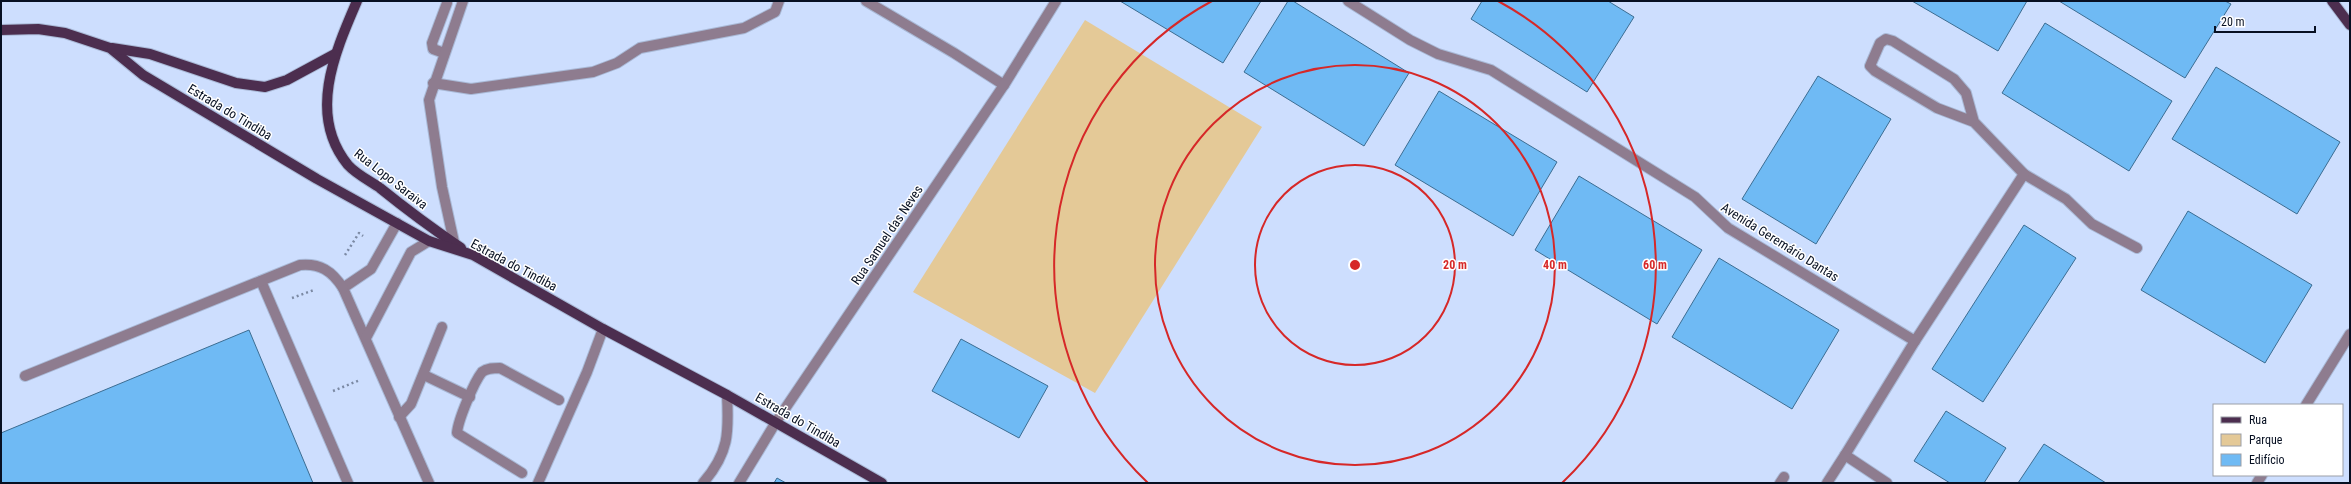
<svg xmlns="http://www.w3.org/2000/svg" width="2351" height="484" font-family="'Roboto Condensed',sans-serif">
	<rect width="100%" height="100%" fill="#cddefe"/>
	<polygon fill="#e4c997" points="1085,20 1262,127 1095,393 913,292"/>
	<g fill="#6fbaf4" stroke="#3c6d92">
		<polygon points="1120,1 1261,1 1223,63"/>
		<polygon points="1288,1 1293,1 1409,73 1364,146 1244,72"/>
		<polygon points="1482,1 1608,1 1634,17 1587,92 1471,19"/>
		<polygon points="1912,1 2027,1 1998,51"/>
		<polygon points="2059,1 2225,1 2231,4 2185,78"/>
		<polygon points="2045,23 2172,101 2129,171 2002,93"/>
		<polygon points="2216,67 2340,142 2297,214 2172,139"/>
		<polygon points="1818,76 1891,119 1816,244 1742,199"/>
		<polygon points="1439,91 1557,162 1513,236 1395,165"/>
		<polygon points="1579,176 1702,250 1657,324 1535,250"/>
		<polygon points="2188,211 2312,285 2265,363 2141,290"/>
		<polygon points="2024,225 2076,258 1983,402 1932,369"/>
		<polygon points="1719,258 1839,330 1792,409 1672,337"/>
		<polygon points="249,330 313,483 1,483 1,433"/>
		<polygon points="961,339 1048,386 1019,438 932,391"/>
		<polygon points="1946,411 2006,448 1984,483 1950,483 1914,461"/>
		<polygon points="2044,444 2106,483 2018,483"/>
		<polygon points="777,478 786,483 774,483"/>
	</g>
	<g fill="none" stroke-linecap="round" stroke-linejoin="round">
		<defs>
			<g id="minor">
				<polyline points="866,1 954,53 1004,85"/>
				<polyline points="1348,1 1410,40 1438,54 1491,70 1695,197 1728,228 1915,341 1845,455 1887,483"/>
				<polyline points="444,53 433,49 432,43 447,3"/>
				<polyline points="433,83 471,89 593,72 617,63 640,48 744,28 775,12 779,1"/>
				<polyline points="1974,122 1966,93 1954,79 1893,41 1886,39 1880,43 1870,66 1875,71 1937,108 1974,122 2024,174 2066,199 2092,224 2137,248"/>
				<polyline points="397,223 371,269 343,288 429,483"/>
				<polyline points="454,242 442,187 429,100 463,1"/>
				<polyline points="261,281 348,483"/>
				<polyline points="366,338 411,252 429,241"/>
				<polyline points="1915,341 2024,174"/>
				<polyline points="424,375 470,397"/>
				<path d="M 25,376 L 300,265 C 320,263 332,271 343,288"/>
				<polyline points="2306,405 2350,334"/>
				<polyline points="399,417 411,404 442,327"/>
				<path d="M 522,473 L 457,433 C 458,420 474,382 482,372 C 487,368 494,368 500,368 L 559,400"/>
				<polyline points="538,483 587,372 603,329"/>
				<path d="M 703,483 C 729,453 729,433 727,395"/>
				<polyline points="739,483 776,422 1004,85 1056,1"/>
				<polyline points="1780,483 1784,477"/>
				<polyline points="1827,483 1845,455"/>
				<polyline points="2257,483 2262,475"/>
			</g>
			<g id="major">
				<path d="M 357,1 C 335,52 307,115 348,165 C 356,174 370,181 380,188 C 406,209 433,229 461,248"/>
				<polyline points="2332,1 2350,25"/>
				<polyline points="1,30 38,29 65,33 110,48 143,75 317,179 429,241 473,255 603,329 727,395 882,483"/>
				<polyline points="112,48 150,54 236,83 265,87 287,80 335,54"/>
			</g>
		</defs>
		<use href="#minor" stroke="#a9b9d6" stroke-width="12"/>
		<use href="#major" stroke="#a9b9d6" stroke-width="12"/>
		<g stroke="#7b89a3" stroke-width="2.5" stroke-dasharray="2 3" stroke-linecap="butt">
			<polyline points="345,255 359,233 363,236"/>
			<polyline points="292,298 314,290"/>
			<polyline points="333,391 360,380"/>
		</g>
		<use href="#minor" stroke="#8e7c8f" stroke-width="10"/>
		<use href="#major" stroke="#4c2e4f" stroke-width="10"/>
	</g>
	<g fill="none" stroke="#d62828" stroke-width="2">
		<circle cx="1355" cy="265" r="100"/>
		<circle cx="1355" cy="265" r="200"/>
		<path d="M1148 483A300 300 0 0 1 1212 1M1498 1A300 300 0 0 1 1562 483"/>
	</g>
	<g text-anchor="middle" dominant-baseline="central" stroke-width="3" stroke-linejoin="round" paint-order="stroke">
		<g font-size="13" fill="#071022" stroke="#fff">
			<text transform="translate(230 112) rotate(31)">Estrada do Tindiba</text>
			<text transform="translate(391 179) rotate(38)">Rua Lopo Saraiva</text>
			<text transform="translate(887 235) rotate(-56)">Rua Samuel das Neves</text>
			<text transform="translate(1780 242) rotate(32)">Avenida Geremário Dantas</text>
			<text transform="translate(514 265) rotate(28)">Estrada do Tindiba</text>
			<text transform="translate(798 420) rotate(30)">Estrada do Tindiba</text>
		</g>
	</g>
	<circle cx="1355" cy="265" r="6" fill="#d62828" stroke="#fff" stroke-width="2"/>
	<g font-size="12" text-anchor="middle" font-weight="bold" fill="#d62828" stroke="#fff" stroke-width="3" stroke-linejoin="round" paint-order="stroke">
		<text x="1455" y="269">20 m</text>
		<text x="1555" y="269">40 m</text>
		<text x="1655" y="269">60 m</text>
	</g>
	<rect width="2351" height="484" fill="none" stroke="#071022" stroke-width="4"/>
	<rect x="2213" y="404" width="130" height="72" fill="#ffffff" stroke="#9c9fa7"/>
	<rect x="2221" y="417" width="20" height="6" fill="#4c2e4f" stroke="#9c9fa7"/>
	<text x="2249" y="424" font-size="12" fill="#071022">Rua</text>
	<rect x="2221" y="434" width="20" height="12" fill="#e4c997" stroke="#9c9fa7"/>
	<text x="2249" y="444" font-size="12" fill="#071022">Parque</text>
	<rect x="2221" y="454" width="20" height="12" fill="#6fbaf4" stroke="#9c9fa7"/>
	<text x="2249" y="464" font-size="12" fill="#071022">Edifício</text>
	<path d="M2215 26v6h100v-6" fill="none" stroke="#071022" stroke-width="2"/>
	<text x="2221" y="26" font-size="12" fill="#071022" stroke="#ffffff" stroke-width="3" paint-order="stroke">20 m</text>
</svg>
